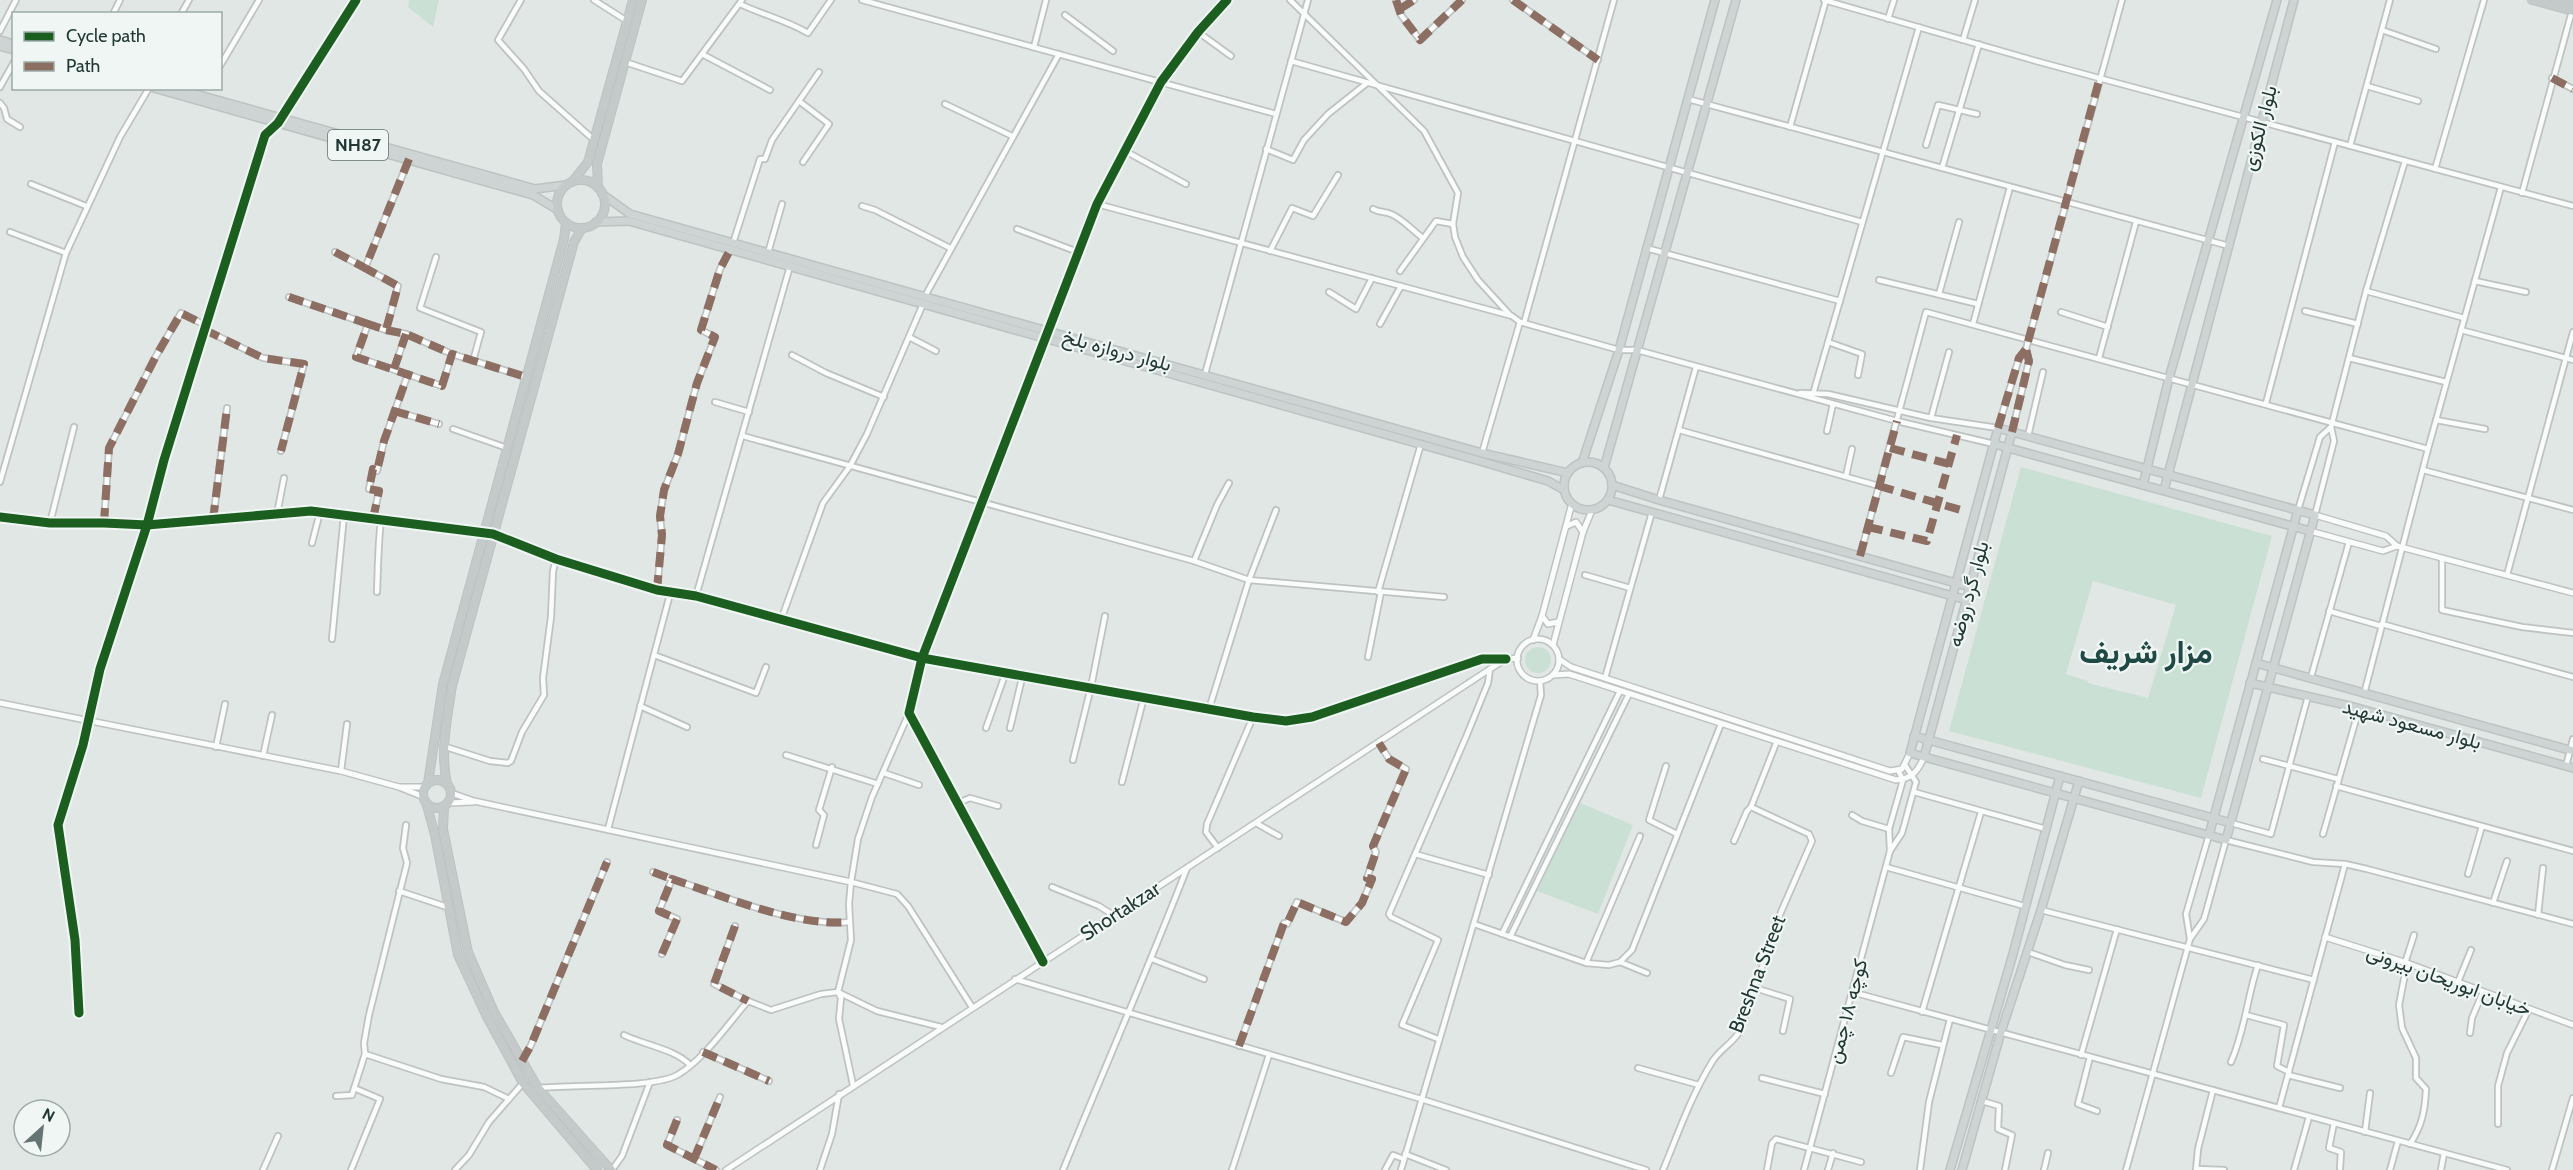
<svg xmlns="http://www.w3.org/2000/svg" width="2573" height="1170" font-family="Cabin,Vazirmatn,sans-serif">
	<rect width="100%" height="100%" fill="#e1e7e5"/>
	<g fill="#cbe0d4" fill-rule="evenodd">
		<polygon points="409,0 439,0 433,27 408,7"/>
		<path d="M 2021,467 L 2272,536 L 2201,798 L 1949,731 ZM 2093,581 L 2176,605 L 2148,698 C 2126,692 2105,688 2088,683 L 2088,681 L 2066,674 Z"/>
		<circle cx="1538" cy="660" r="13"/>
		<polygon points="1580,803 1633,825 1598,914 1537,891"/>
	</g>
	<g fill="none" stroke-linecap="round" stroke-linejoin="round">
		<defs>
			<g id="minor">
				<polyline points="521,0 498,40 524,69 539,91 594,140"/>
				<polyline points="594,0 627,21"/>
				<polyline points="862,0 1276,114"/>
				<polyline points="1290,0 1424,131 1458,193 1453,224 1455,237 1463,257 1478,280 1510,315"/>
				<polyline points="1396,0 1401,15 1420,40 1462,0"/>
				<polyline points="1513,0 1598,60"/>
				<polyline points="1824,0 2036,61 2573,206"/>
				<path d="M 740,4 C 763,15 786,20 808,33 L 831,0"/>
				<polyline points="1400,9 1414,0"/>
				<polyline points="113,14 120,0"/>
				<polyline points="181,14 189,0"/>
				<polyline points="1065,15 1113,51"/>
				<polyline points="1888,19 1894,0"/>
				<polyline points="2382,30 2436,49"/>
				<polyline points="0,31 16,0"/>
				<polyline points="1198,32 1231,56"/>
				<polyline points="1963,40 1975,0"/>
				<polyline points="1034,47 1046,0"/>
				<polyline points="702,54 770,90"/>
				<polyline points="1291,61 1862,222"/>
				<polyline points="625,62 682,81 742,0"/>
				<polyline points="220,66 259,0"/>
				<polyline points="2552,78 2573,89"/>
				<polyline points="2367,86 2418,101"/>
				<polyline points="0,87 14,62"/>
				<polyline points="1688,99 2229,246"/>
				<polyline points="799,101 829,124 803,162"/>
				<polyline points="0,103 4,108 7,119 20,127"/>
				<polyline points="945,104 1012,136"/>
				<polyline points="1790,127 1826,0"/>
				<polyline points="1926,145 1938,105 1977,114"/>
				<polyline points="2350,146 2390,0"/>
				<polyline points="1266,149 1293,160 1304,140 1328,114 1367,83"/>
				<polyline points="1125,151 1186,184"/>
				<polyline points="409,159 365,268 398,286 386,330 368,324 356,357 442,386 452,354 526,377"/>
				<polyline points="1942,168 1979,44"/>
				<polyline points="2435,169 2484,0"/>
				<polyline points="31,184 86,206"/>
				<polyline points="2522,193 2572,11"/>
				<polyline points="1097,204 1512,316 1520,322 1619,350 1637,350 1897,421 1994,444"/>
				<polyline points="862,206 875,210 950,248"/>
				<path d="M 1373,209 C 1380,213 1385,211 1391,214 C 1403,219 1413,231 1423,238"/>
				<polyline points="1017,229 1078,252"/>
				<polyline points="10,232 66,253"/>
				<polyline points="733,243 760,159 765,159 772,140 819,72"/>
				<polyline points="1646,248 1840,301"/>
				<polyline points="1270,251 1292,208 1313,216 1338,175"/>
				<polyline points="335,252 365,268"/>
				<polyline points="768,253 782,204"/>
				<polyline points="436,257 420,308 481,332 473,361"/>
				<polyline points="1400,271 1436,221 1453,224"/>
				<polyline points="1879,280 1978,304"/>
				<polyline points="2475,281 2526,292"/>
				<polyline points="2366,291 2464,318"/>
				<polyline points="1329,292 1356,309 1372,278"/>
				<polyline points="1939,294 1959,222"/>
				<polyline points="289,297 368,324"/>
				<polyline points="924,298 1059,54"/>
				<polyline points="2305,311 2358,324"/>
				<polyline points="2061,312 2108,327"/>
				<polyline points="1524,323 1614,0"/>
				<polyline points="1380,324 1401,286"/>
				<polyline points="1973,324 2010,187"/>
				<polyline points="205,330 263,358 304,364 281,451"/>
				<polyline points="386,330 406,334 452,354"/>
				<polyline points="2461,330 2573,360"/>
				<polyline points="909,337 936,351"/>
				<polyline points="1828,342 1862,354 1858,375"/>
				<polyline points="792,355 826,373 884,397"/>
				<polyline points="2099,358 2136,222"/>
				<polyline points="2349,358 2446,382"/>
				<polyline points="394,369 406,334"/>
				<polyline points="1205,374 1308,0"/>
				<polyline points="1800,393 1828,394 1931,418 1998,428 2019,358 2026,349 2122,0"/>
				<polyline points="1813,394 1919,27"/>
				<polyline points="715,402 749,412"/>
				<polyline points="2266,403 2335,142"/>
				<polyline points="394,411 439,424"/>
				<polyline points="1931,418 1949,352"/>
				<polyline points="2436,420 2485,429"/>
				<polyline points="453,429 507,448"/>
				<polyline points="1679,430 1879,486"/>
				<polyline points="1827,431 1833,404"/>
				<polyline points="2012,432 2029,361 2026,349"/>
				<polyline points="743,436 1194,561 1249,580 1444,597"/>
				<polyline points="2028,436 2043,372"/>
				<polyline points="1482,453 1520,322"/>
				<polyline points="2423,470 2573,510"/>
				<polyline points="1846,476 1852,449"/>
				<polyline points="0,482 66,253 120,137 149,88"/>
				<polyline points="1659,500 1696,367"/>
				<polyline points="2298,510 2320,437 2331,427"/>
				<polyline points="277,514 284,478"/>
				<polyline points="2315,515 2334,441 2331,427 2366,291 2405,161"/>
				<polyline points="373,519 379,491 369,489 373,469 377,471 384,441 408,374"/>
				<polyline points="213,520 227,408"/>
				<polyline points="50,523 74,427"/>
				<polyline points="104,523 109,448 156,356 181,313 207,326"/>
				<polyline points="312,543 320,512"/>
				<polyline points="1860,556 1926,312 2428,449"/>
				<polyline points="2442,558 2442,610 2522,627 2573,633"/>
				<polyline points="1194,561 1217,505 1229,483"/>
				<polyline points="1585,575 1630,588"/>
				<polyline points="2507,575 2573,332"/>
				<polyline points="657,590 662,535 660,516 664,490 678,454 697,383 715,337 701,330 720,269 730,250"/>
				<path d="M 377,592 C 378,568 378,544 381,520"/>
				<polyline points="1378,592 1421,444"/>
				<polyline points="696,596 790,266"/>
				<polyline points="2329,611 2381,626"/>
				<polyline points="781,620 823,503 850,466 867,434 923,304"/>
				<polyline points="2382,624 2573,677"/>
				<polyline points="332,639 344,515"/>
				<polyline points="654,655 756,693 766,667"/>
				<polyline points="1368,657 1381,592"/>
				<polyline points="2311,677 2349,542"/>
				<polyline points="1605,678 1652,512"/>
				<polyline points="2364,694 2428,449 2501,187"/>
				<polyline points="640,706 687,727"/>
				<polyline points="1209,709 1249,580 1276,510"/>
				<polyline points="909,713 872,797 858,839 851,882 897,894 908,906 972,1007"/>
				<polyline points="986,728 1006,672"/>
				<polyline points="1010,728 1023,674"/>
				<polyline points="443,746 490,761 508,763 511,761 522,732 544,695 543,678 551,617 553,571 556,559"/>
				<polyline points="216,747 225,704"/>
				<polyline points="786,755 878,784"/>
				<polyline points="263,756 272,715"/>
				<polyline points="2263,759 2338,779"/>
				<polyline points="1073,760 1091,687 1105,616"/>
				<polyline points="1666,766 1649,820 1677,834"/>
				<polyline points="2566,766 2573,739"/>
				<polyline points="341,771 347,724"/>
				<polyline points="884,773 919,785"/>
				<polyline points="1122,782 1144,697"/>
				<polyline points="2336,786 2573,851"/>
				<polyline points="1914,792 2046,829"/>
				<polyline points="958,803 970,798 998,806"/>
				<polyline points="1852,815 1862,821 1889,829"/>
				<polyline points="1256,823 1279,836"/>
				<polyline points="2231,823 2271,834 2308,696"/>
				<polyline points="406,825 403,848 407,863 369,1015 364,1043 365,1054 441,1079 484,1087 509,1099"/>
				<polyline points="608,829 670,594"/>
				<polyline points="2323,834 2359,709"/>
				<polyline points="1734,841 1747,811 1751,807 1777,741"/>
				<polyline points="816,845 824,815 819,810 832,767"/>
				<polyline points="1218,848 1206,832 1207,824 1253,717"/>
				<polyline points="1890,851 1889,829 1903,780 1898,770"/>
				<polyline points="1415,854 1489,875"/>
				<polyline points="1886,867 2024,906"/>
				<polyline points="653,872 672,879"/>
				<polyline points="2468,874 2482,826"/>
				<polyline points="851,882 849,904 851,940 838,992 841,998 839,1019 853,1085"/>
				<polyline points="1052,887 1099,906 1113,915"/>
				<polyline points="399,891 447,907"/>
				<polyline points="2493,903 2507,861"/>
				<polyline points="2041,910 2314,980"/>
				<polyline points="2538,915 2543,868"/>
				<polyline points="1474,924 1586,963 1609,965 1620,962 1647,973"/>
				<polyline points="735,926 714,984 748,1001"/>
				<polyline points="1502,934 1620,691"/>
				<polyline points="1510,937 1629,694"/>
				<polyline points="2190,939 2186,914 2209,835"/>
				<polyline points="2028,952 2065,965 2089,970"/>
				<path d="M 662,954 L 677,919 L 659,911 L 672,879 C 723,896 796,927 849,922"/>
				<polyline points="1152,959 1204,979"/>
				<polyline points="1043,962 909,713 922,658 1097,204 1161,82 1198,32 1227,0"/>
				<polyline points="1620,962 1632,950 1721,724"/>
				<polyline points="1586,963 1640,836"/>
				<polyline points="2405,963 2414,935"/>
				<path d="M 2407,963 L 2399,1005 L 2402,1028 L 2416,1058 L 2416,1078 L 2426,1089 C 2425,1111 2422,1126 2410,1144"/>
				<polyline points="1015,979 1421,1099 1646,1170"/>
				<polyline points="2458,982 2471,950"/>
				<polyline points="1755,988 1790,999 1783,1031"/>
				<polyline points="1852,992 2507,1170"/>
				<polyline points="1922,1012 1981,812"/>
				<polyline points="79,1013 75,940 58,825 83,745 100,669 147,525 164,460 265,135 278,123 356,0"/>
				<polyline points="2246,1015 2284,1025 2277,1066 2289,1072"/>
				<polyline points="2470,1033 2472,1018 2483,992"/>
				<path d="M 624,1035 C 644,1045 675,1049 690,1065"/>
				<polyline points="1438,1039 1402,1025 1438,940 1391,917 1389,914 1466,737 1488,683 1490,669"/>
				<polyline points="1239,1046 1284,923 1287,924 1297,902 1346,922 1362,903 1372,879 1367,878 1376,852 1373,846 1406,769 1389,759 1379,743"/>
				<polyline points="703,1052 769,1081"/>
				<polyline points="2081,1055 2117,929"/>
				<polyline points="2090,1057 2078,1104 2097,1111"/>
				<polyline points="522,1061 531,1045 607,862"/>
				<path d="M 2231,1062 C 2245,1031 2247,997 2258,965"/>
				<polyline points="1638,1068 1699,1085"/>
				<polyline points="1891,1073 1903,1037 1942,1045"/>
				<polyline points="2288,1075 2340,1088"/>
				<polyline points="1762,1078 1825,1094"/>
				<path d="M 538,1088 C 571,1084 656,1089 679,1074 C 704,1059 729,1023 748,1001 L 771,1010 L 821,994 L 838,992 L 877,1011 L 941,1027"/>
				<polyline points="336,1096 352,1095 365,1054"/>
				<polyline points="1982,1101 1999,1106 1998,1129 2012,1135 2005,1170"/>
				<polyline points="2279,1108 2345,864"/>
				<polyline points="677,1120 667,1145 716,1170"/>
				<polyline points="2334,1123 2329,1148 2341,1152 2340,1168"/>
				<polyline points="2498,1124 2498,1086 2507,1053 2529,1009"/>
				<polyline points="2365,1132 2370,1093"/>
				<polyline points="1405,1154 1446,1170"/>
				<polyline points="694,1159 720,1097"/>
				<polyline points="2197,1169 2224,1170"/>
				<polyline points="263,1170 278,1136"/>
				<polyline points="351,1170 380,1099 354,1088"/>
				<polyline points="455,1170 469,1155 489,1122 523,1083"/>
				<polyline points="612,1170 622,1156 650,1082"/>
				<polyline points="820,1170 832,1134 839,1094"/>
				<path d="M 1063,1170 C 1104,1069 1148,969 1187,868"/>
				<polyline points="1232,1170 1269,1055"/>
				<polyline points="1385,1170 1393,1155 1404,1159"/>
				<polyline points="1401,1170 1541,695 1540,681"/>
				<path d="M 1663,1170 C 1678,1134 1691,1096 1712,1062 C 1719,1050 1732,1044 1740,1031 L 1781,912 L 1812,841 L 1809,834 L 1751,807"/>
				<polyline points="1767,1170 1772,1143 1776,1139 1861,1162"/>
				<polyline points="1804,1170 1890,851 1902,833 1916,782 1905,765"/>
				<polyline points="1828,1170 1833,1153"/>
				<polyline points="1920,1170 1929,1102 1950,1019"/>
				<polyline points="2044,1170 2048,1153"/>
				<polyline points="2126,1170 2190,939 2204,919 2226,840 2313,862 2345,864 2367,869 2573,924"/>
				<polyline points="2196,1170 2198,1149 2213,1090"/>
				<polyline points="2294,1170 2309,1117"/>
				<polyline points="2390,1170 2398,1141"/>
				<polyline points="2441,1170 2444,1153"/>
				<polyline points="2552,1170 2573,1098"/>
			</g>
			<g id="tertiary">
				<polyline points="2315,515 2386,536 2397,546 2573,593"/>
				<polyline points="0,517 50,523 104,523 147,525 311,511 493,534 556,559 657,590 696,596 922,658 1253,717 1286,721 1312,717 1482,659 1506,659"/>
				<polyline points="1567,526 1576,522 1583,532"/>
				<polyline points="2310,531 2383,551 2397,546"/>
				<polyline points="1542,616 1548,624 1558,622"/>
				<circle cx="1538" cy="660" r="21"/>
				<polyline points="1533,640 1542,616 1572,503"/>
				<polyline points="1553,645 1583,532 1592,510"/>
				<polyline points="1559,659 1571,667 1890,771 1902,769 1910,753"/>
				<path d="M 1553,675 L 1569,674 L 1896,780 C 1912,779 1918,771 1924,757"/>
				<polyline points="0,703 341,771 399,787 424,797"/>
				<polyline points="400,787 425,787"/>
				<polyline points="451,793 474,801 851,882"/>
				<polyline points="448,803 473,802"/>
				<polyline points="2325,937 2407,963 2573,1025"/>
				<polyline points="726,1170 1490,669 1506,659 1518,658"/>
			</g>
			<g id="primary">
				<polyline points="0,40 14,44"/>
				<polyline points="0,46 14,50"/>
				<polyline points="154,88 533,195 558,210"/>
				<polyline points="174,88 535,189 566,185"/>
				<polyline points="602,194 630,214 1482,453 1568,473"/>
				<polyline points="596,222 629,221 1480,461 1548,481 1564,490"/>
				<polygon points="1998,428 2315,515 2226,840 1910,753"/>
				<polyline points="1994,444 2310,531"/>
				<circle cx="1588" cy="486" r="24"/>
				<polyline points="1582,463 1619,350 1715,0"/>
				<polyline points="1604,468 1736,0"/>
				<polyline points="1612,485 1659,500 1970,587"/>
				<polyline points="2143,485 2169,378 2277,0"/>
				<polyline points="2164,490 2294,0"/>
				<polyline points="1608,500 1967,600"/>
				<polyline points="2256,663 2573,751"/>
				<polyline points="2250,683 2350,706 2573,768"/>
				<polyline points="1914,736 2231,823"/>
				<polyline points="1924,757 2012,432"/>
				<polyline points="2209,835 2298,510"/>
				<polyline points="1950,1170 2013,954 2060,776"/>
				<polyline points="1962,1170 2001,1032 2041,910 2079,781"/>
			</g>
			<g id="trunk">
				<polyline points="2532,0 2573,11"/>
				<polyline points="2557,0 2573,4"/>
				<circle cx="581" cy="204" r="24"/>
				<polyline points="572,182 588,162 633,0"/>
				<polyline points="598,188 597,164 642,0"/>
				<circle cx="437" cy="794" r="14"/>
				<polyline points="428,783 443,684 564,239 566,223"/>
				<path d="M 447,784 C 440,751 447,719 452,686 L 574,242 L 582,228"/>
				<polyline points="426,802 435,835 458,955 486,1015 523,1083 597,1170"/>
				<polyline points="444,806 443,829 468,952 494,1012 538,1088 611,1170"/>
			</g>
		</defs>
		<use href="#minor" stroke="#bec3c2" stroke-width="8"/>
		<use href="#tertiary" stroke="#bec3c2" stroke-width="8"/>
		<use href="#primary" stroke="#bcc3c2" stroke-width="10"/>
		<use href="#trunk" stroke="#bcc3c2" stroke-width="10"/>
		<use href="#minor" stroke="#fafbfb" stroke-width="4.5"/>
		<use href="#tertiary" stroke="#fafbfb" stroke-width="5"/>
		<use href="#primary" stroke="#cdd4d3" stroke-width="7"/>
		<use href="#trunk" stroke="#c4caca" stroke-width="8"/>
		<g stroke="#8d6e63" stroke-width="8" stroke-dasharray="15 8" stroke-linecap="butt">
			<polyline points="1396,0 1401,15 1420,40 1462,0"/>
			<polyline points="1513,0 1598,60"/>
			<polyline points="1400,9 1414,0"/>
			<polyline points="2552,78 2573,89"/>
			<polyline points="409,159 365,268 398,286 386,330 368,324 356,357 442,386 452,354 526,377"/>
			<polyline points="335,252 365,268"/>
			<polyline points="289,297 368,324"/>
			<polyline points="205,330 263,358 304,364 281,451"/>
			<polyline points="386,330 406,334 452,354"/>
			<polyline points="394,369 406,334"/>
			<polyline points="394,411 439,424"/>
			<polyline points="1998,428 2019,358 2026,349 2100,77"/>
			<polyline points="2012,432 2029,361 2026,349"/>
			<polyline points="1890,448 1949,464"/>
			<polyline points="1879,486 1964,511"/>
			<polyline points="373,519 379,491 369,489 373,469 377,471 384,441 408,374"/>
			<polyline points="213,520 227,408"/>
			<polyline points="104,523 109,448 156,356 181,313 207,326"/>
			<polyline points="1868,527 1927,541 1957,435"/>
			<polyline points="1860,556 1897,421"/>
			<polyline points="657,590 662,535 660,516 664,490 678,454 697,383 715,337 701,330 720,269 730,250"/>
			<polyline points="653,872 672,879"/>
			<polyline points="735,926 714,984 748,1001"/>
			<path d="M 662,954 L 677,919 L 659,911 L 672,879 C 723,896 796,927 849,922"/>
			<polyline points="1239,1046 1284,923 1287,924 1297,902 1346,922 1362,903 1372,879 1367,878 1376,852 1373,846 1406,769 1389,759 1379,743"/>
			<polyline points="703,1052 769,1081"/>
			<polyline points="522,1061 531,1045 607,862"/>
			<polyline points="677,1120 667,1145 716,1170"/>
			<polyline points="694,1159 720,1097"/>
		</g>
		<defs>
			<g id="cycleway">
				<polyline points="0,517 50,523 104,523 147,525 311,511 493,534 556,559 657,590 696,596 922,658 1253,717 1286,721 1312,717 1482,659 1506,659"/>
				<polyline points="1043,962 909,713 922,658 1097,204 1161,82 1198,32 1227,0"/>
				<polyline points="79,1013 75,940 58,825 83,745 100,669 147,525 164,460 265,135 278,123 356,0"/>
			</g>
		</defs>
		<use href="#cycleway" stroke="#eff6f4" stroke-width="13"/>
		<use href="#cycleway" stroke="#1b5e20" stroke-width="9"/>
	</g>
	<g text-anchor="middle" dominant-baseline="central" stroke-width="4.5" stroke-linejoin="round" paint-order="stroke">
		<rect fill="#eff6f4" stroke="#5f716e" stroke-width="1.5" x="328" y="130" width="60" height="30" rx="4.5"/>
		<g font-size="18" font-weight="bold" fill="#213835">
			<text x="358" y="145">NH87</text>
		</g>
		<g font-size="20" fill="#213835" stroke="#eff6f4">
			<text transform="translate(2259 128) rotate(-75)">بلوار الکوزی</text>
			<text transform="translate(1117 350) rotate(15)">بلوار دروازه بلخ</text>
			<text transform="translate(1968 594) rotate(-75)">بلوار گرد روضه</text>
			<text transform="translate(2412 724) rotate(15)">بلوار مسعود شهید</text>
			<text transform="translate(1120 911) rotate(-33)">Shortakzar</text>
			<text transform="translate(1757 974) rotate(-69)">Breshna Street</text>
			<text transform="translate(2449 980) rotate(20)">خیابان ابوریحان بیرونی</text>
			<text transform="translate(1847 1011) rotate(-75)">كوچه ١٨ چمن</text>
		</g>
		<g font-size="32" font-weight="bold" fill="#1f4944" stroke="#eff6f4">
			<text x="2146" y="651">مزار شريف</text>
		</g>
	</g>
	<rect x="12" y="12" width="210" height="78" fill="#eff6f4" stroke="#9daaa8" stroke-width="1.5"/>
	<rect x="24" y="32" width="30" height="9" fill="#1b5e20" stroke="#9daaa8" stroke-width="1.5"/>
	<text x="66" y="42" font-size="18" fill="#213835">Cycle path</text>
	<rect x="24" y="62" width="30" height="9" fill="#8d6e63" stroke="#9daaa8" stroke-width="1.5"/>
	<text x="66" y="72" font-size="18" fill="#213835">Path</text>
	<g transform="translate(42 1128) rotate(27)"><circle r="28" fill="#eff6f4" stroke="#9daaa8" stroke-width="1.5"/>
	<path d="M0-4.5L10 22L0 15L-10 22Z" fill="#647573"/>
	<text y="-9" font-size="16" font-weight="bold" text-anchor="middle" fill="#213835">N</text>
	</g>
</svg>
